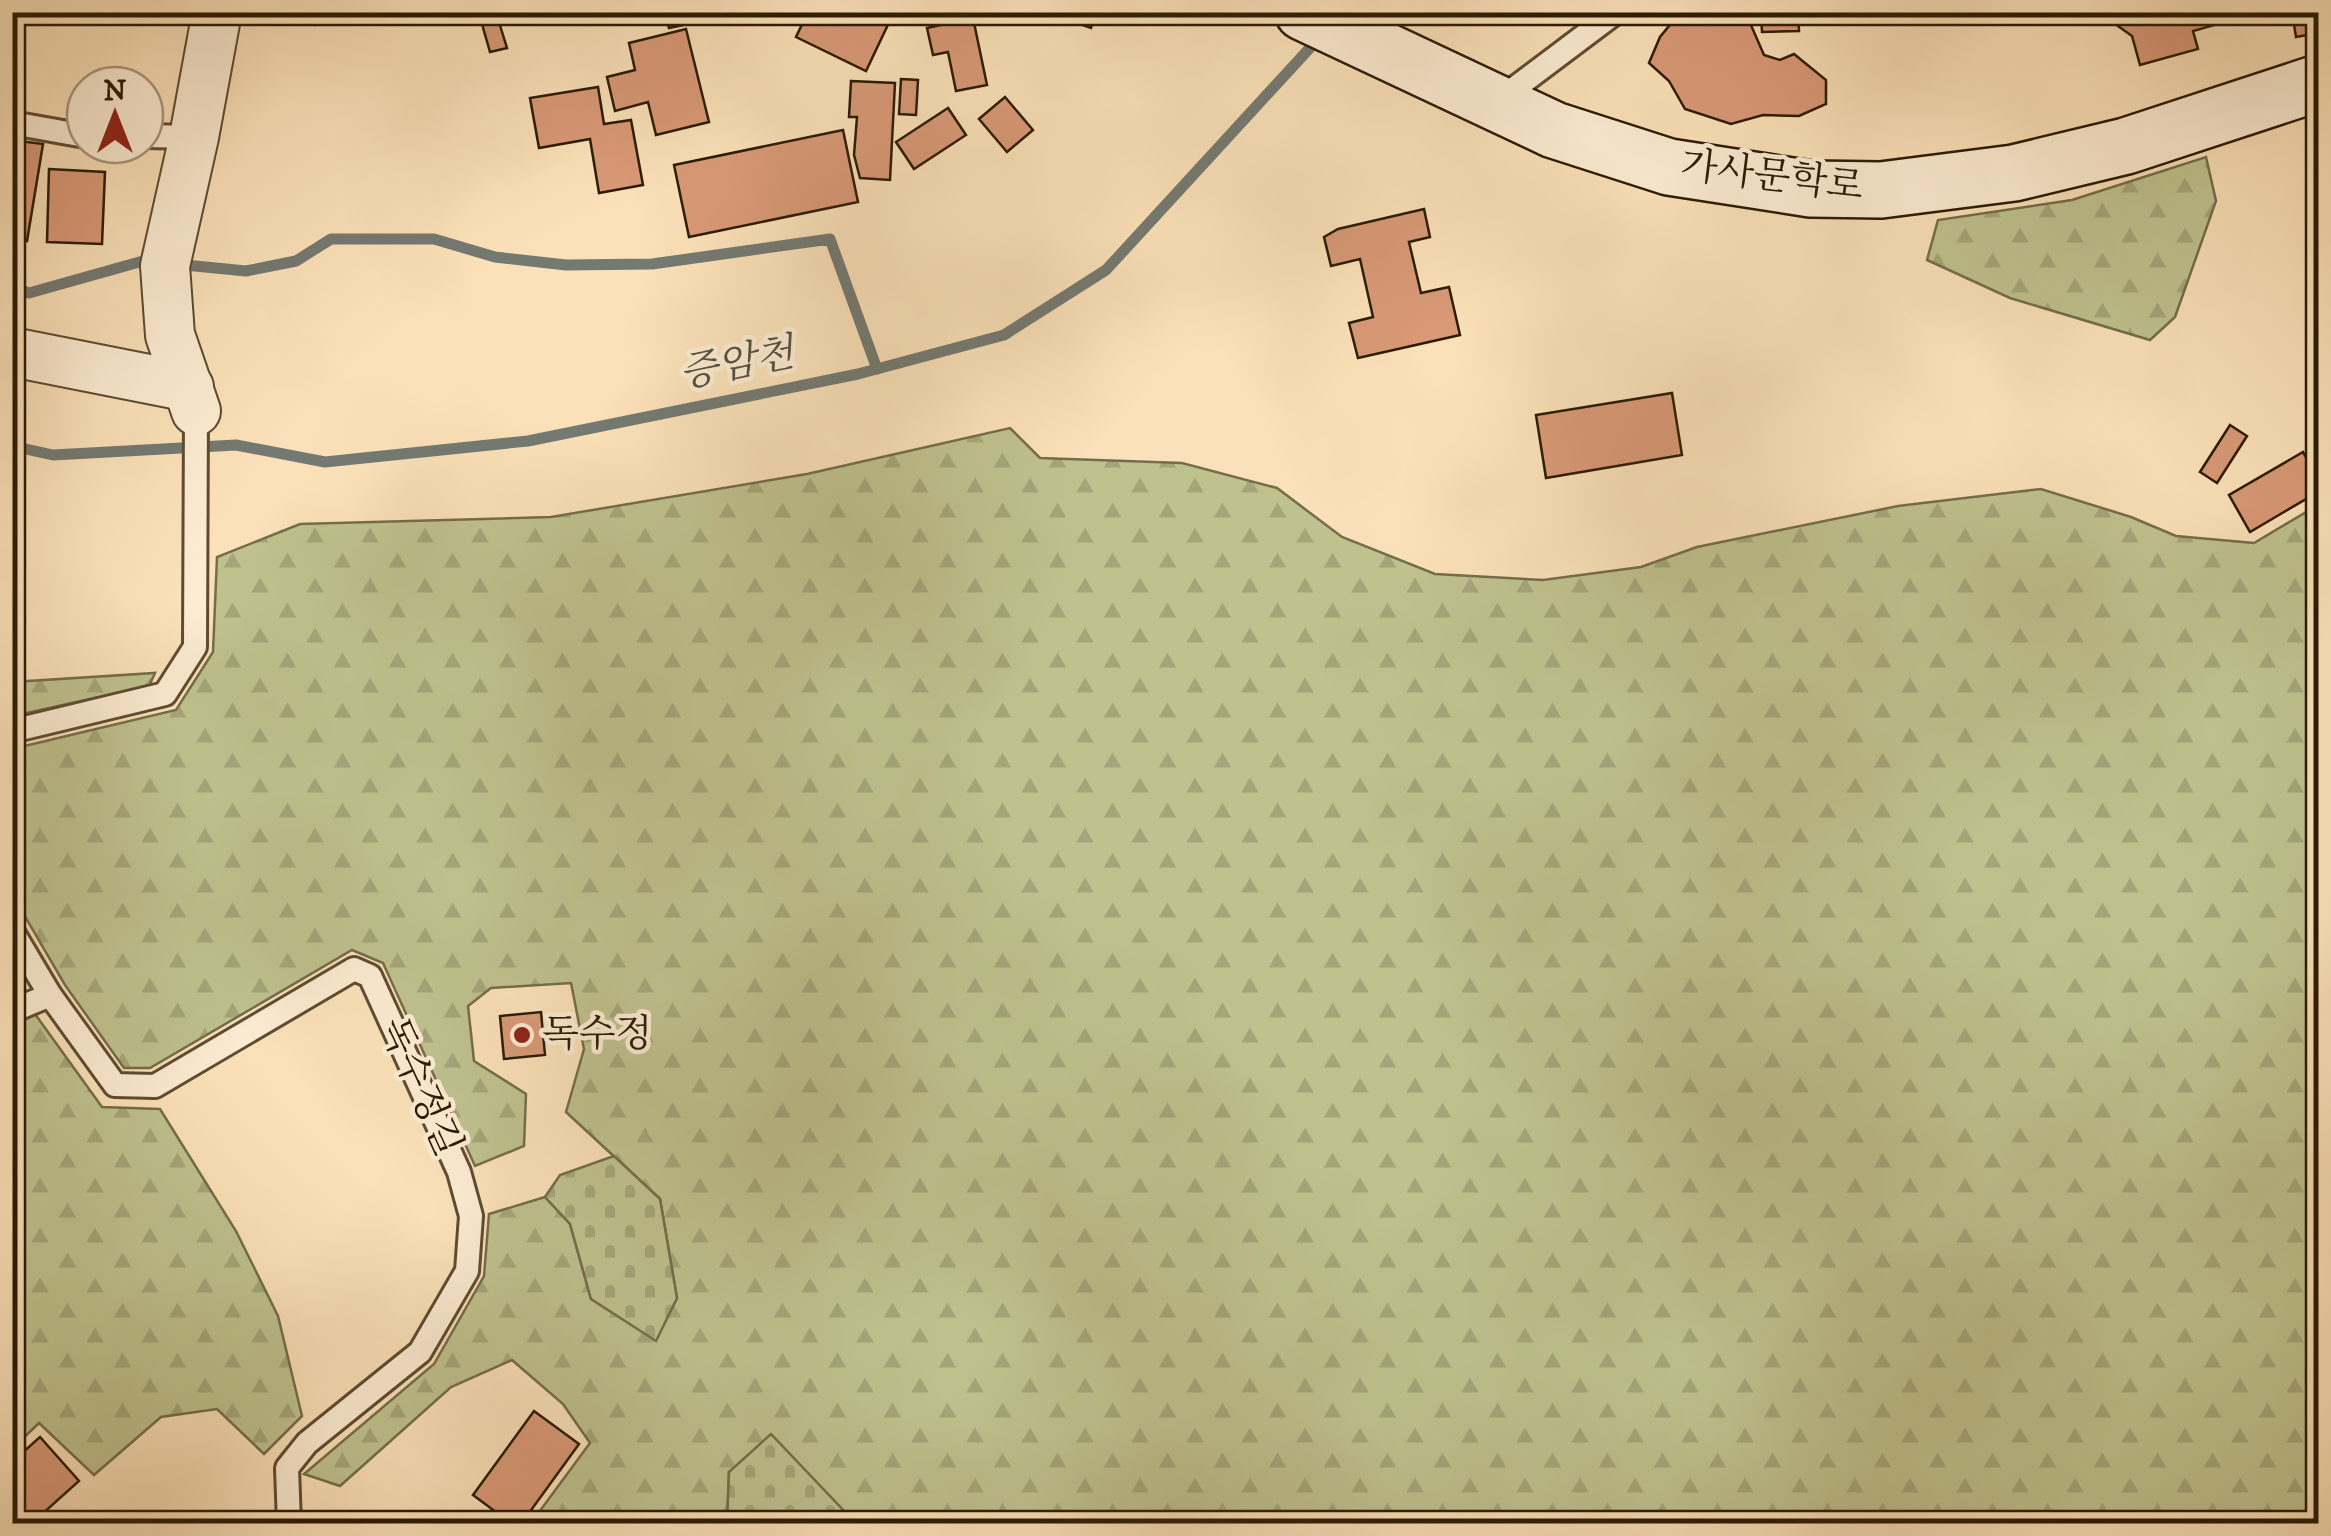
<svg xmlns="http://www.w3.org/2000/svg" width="2331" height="1536" font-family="'IM FELL DW Pica','Noto Serif KR',serif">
	<defs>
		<pattern id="forest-firs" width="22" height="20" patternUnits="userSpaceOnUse" patternTransform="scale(2.5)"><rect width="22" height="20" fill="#bfc28f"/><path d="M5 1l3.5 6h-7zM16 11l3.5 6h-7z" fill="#a4a67a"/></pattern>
		<pattern id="cemetery-stones" width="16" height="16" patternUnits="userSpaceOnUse" patternTransform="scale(2.5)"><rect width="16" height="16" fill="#bfc28f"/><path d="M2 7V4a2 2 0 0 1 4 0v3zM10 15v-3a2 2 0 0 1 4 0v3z" fill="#a4a67a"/></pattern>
	</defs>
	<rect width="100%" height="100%" fill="#fbe1b9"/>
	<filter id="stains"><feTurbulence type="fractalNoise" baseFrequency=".002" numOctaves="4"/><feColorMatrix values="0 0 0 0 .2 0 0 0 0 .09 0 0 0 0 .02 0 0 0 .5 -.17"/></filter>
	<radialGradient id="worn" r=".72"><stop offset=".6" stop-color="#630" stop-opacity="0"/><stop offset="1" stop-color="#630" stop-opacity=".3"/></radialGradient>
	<g fill="url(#forest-firs)" stroke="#746e4a" stroke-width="2.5">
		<polygon points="2206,157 2216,201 2175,317 2150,340 2010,298 1927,260 1938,220 2072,200"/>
		<polygon points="1010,428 1040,458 1182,463 1277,488 1342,537 1435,574 1543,580 1641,567 1697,547 1898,506 2041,489 2131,517 2176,536 2254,543 2318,505 2318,1523 850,1523 846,1513 729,1472 727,1523 531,1523 590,1443 563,1404 512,1360 451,1387 340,1486 304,1474 434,1364 484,1276 489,1214 545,1197 570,1224 591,1299 656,1340 677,1298 660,1199 566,1112 584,1049 571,983 491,988 468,1006 474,1061 526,1094 524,1146 475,1166 383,963 352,950 150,1068 124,1068 65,985 13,896 12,749 176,710 213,652 217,557 300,524 551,517 807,474"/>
		<polygon points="155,673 149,686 13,716 13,682"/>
		<polygon points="35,1014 102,1107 160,1109 236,1231 278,1316 302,1416 264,1454 217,1409 161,1417 94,1475 39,1423 13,1448 13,1024"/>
	</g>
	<g fill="url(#cemetery-stones)" stroke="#746e4a" stroke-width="2.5">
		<polygon points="614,1156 660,1199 677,1298 656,1341 591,1299 570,1224 545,1197 560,1175"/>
		<polygon points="771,1434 846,1513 850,1523 727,1523 729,1472"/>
	</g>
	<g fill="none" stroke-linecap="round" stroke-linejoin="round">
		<g stroke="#747a72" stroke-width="11">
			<polyline points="185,265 246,271 296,261 331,239 434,239 495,257 566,265 652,264 830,239 877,369"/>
			<polyline points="12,287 29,293 143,261"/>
			<polyline points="12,446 53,455 236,445 325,462 528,441 858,374 1004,335 1106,270 1319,38"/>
		</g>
	</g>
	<g fill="#d99977" stroke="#2a1b05" stroke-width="2.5">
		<polygon points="299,12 362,12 363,21 315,25 300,18"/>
		<polygon points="665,12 720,12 721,17 669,28"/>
		<polygon points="808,12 894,12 866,71 796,37"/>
		<polygon points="1011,12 1042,12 1037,24"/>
		<polygon points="1056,12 1096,12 1091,28 1055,16"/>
		<polygon points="1761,12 1798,12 1799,31 1762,32"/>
		<polygon points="2109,12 2222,12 2225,22 2193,31 2198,49 2140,65 2132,36 2115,24"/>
		<polygon points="2292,12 2318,12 2318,33 2296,37"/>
		<polygon points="1678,15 1721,18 1747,16 1764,55 1780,60 1794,54 1826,80 1826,104 1799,116 1763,115 1731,124 1685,109 1669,81 1649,63 1660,37"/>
		<polygon points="973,18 987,85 956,91 948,52 933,55 927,28"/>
		<polygon points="498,19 507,48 490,52 482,24"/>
		<polygon points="686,29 709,122 656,135 648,102 615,111 607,77 635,70 629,43"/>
		<polygon points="901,79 918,80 916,115 899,114"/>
		<polygon points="851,81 895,83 890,180 860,178 854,155 857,117 849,117"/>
		<polygon points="598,87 604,124 631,120 643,185 599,193 590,139 539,148 530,98"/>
		<polygon points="1005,97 1033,130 1007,152 979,119"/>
		<polygon points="948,108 966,135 914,169 896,142"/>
		<polygon points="843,130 858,202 689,237 674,165"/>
		<polygon points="12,140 43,144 27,241 12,239"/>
		<polygon points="49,169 105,172 102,244 47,242"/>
		<polygon points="1424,209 1430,237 1409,242 1421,293 1449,287 1460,335 1358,358 1349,323 1373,317 1360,259 1331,266 1324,237 1338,229"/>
		<polygon points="1672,393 1682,455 1546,478 1536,415"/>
		<polygon points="2230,425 2247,436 2217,483 2200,472"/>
		<polygon points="2303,452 2318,479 2318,492 2250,532 2229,495"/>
		<polygon points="541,1012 545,1055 504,1059 500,1016"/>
		<polygon points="534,1411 579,1444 521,1524 512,1524 473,1495"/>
		<polygon points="40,1437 79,1481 31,1524 12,1524 12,1462"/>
	</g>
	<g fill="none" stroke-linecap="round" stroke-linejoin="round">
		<defs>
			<g id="service">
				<polyline points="1499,100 1616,12"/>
				<polyline points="12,123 85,136"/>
				<polyline points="145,136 194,137"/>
				<polyline points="12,731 165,694 195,647 196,411"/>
				<polyline points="12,931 50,995 115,1085 155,1086 354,969 370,976 459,1172 471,1216 467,1271 420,1352 307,1443 287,1468 289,1524"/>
				<polyline points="12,1011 50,995"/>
			</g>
			<g id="minor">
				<polyline points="12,352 189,387"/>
				<polyline points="196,411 170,335 165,266 194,137 217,12"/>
			</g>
			<polyline id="secondary" points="1303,12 1554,130 1669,167 1811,189 1881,190 2014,173 2126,146 2318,83"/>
		</defs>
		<use href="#service" stroke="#5e4c32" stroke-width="28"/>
		<use href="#minor" stroke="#5e4c32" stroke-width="52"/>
		<use href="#secondary" stroke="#2a1b05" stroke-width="60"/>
		<use href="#service" stroke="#fcecd2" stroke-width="22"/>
		<use href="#minor" stroke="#fcecd2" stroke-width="48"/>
		<use href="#secondary" stroke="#fcecd2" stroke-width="55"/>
	</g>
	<circle fill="#8f2418" stroke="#fcecd2" stroke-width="4" cx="522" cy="1035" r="10"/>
	<g text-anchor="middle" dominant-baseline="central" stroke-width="9" stroke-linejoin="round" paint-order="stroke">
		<g font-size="38" fill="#2a1b05" stroke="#fcecd2">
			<text transform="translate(1772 177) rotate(7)">가사문학로</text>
			<text transform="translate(420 1087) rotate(66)">독수정길</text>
		</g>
		<g font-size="38" fill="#2a1b05" stroke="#fcecd2" text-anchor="start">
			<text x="542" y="1035">독수정</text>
		</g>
		<g font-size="40" font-style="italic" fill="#555345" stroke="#fcecd2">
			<text transform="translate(737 365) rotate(-11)">증암천</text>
		</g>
	</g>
	<rect width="2331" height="1536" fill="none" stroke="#fbe1b9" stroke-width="50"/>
	<rect x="15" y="15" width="2301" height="1506" fill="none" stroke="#2a1b05" stroke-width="5"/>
	<rect x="25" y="25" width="2281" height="1486" fill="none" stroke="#2a1b05" stroke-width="2.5"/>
	<g transform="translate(115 115)"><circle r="48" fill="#fcecd2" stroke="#a89880" stroke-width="2.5"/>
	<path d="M0-8L18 38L0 25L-18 38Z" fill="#8f2418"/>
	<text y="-15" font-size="28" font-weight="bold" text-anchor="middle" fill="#2a1b05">N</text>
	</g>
	<rect width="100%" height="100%" filter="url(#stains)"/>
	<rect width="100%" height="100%" fill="url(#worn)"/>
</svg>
